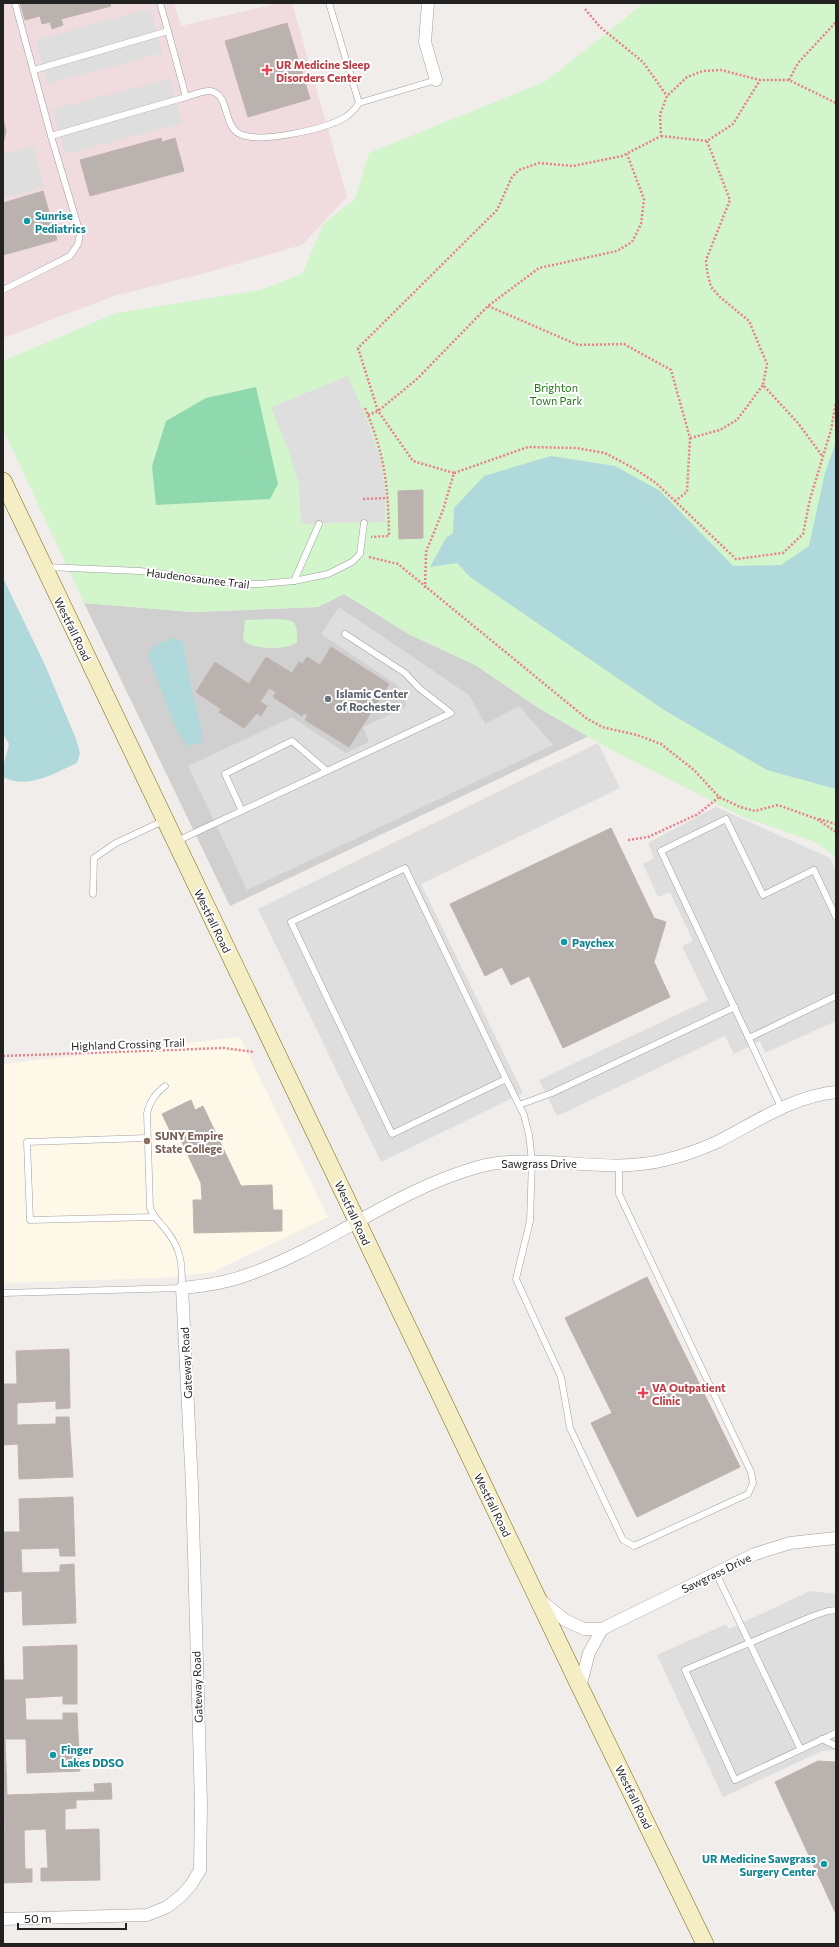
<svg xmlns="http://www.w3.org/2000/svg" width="839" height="1947" font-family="Commissioner,sans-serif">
	<rect width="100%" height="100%" fill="#f1edea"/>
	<polygon fill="#f0dbdf" points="3,3 174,3 181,26 280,3 292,3 347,197 302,245 205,273 114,296 3,338"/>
	<polygon fill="#fdf8e7" points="240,1037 328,1217 213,1272 162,1278 3,1283 3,1064"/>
	<polygon fill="#d0d0d0" points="344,594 410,634 477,666 540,709 589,736 230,906 84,603 192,612 318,607"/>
	<g fill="#d2f5cc">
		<polygon points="644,3 836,3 836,857 815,842 743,817 606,747 540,709 477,666 410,635 344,594 318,607 192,612 84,603 3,429 3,361 116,313 260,290 302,274 324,223 355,199 369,153 546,81"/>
		<path d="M 271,619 C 293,620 298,618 297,642 C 286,651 253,650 243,640 L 245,620 Z"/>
	</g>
	<polygon fill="#90d8ad" points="256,387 278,484 270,499 156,505 152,466 166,421 206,398"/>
	<g fill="#dedede">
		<polygon points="150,8 162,53 48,84 36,40"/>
		<polygon points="170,79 182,124 65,154 53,109"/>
		<polygon points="34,146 44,187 3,198 3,154"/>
		<polygon points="348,376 369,425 380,458 385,489 385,522 301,524 299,484 288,449 271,407"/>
		<polygon points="339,607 469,695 485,724 519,706 553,745 247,890 188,766 292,717 346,753 369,742 363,727 407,706 397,685 321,634"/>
		<polygon points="598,743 620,788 421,884 523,1093 381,1162 258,909"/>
		<polygon points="716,807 830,858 836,871 836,1021 765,1053 760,1041 734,1054 725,1036 557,1116 539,1080 708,1000 682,946 693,941 670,892 658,897 643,864 654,858 648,843"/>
		<polygon points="810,1591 836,1594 836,1750 822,1751 723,1797 657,1655 726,1624 729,1629"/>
	</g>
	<g fill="#afd9da">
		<polygon points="836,442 836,789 767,770 664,710 470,577 457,563 430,567 446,538 453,533 454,508 484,476 551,456 615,466 660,491 733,566 781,565 809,546 825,473"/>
		<path d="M 3,578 L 45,665 L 76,739 L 80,753 L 77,763 C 55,773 27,790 3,777 L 3,767 L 9,744 L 3,734 Z"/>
		<polygon points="174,637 183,643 191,687 202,731 201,743 188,746 178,733 148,656 153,647"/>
	</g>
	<g fill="#bab2af" stroke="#c2b2ad">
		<polygon points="20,3 110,3 111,6 61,19 63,25 52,29 50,22 42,24 40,16 25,20"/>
		<polygon points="287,23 310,99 248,117 225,41"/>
		<polygon points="3,119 6,131 3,144"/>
		<polygon points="161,138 162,142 175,138 184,171 90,196 80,160"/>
		<polygon points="43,191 57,240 3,255 3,203"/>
		<polygon points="423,490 423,538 399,539 398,491"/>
		<polygon points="331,647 389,684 349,747 305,720 308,715 304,713 302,716 273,697 276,692 269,688 260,702 267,706 261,716 257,713 244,728 219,712 221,709 196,692 215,662 249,684 266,657 292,673 299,662 302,664 307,657 320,665"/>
		<polygon points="611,828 654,918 666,922 654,962 670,997 563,1048 529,976 511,985 502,967 485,976 450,904"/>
		<polygon points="191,1100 195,1110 203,1106 241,1186 272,1185 273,1210 282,1210 282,1231 194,1233 193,1200 202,1200 201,1183 180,1138 175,1141 162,1114"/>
		<polygon points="647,1277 740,1467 637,1517 591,1423 612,1413 565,1318"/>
		<polygon points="69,1349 70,1408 56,1409 56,1401 17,1403 17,1425 56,1424 56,1417 69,1417 73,1477 19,1479 18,1444 3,1445 3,1384 17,1384 16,1351"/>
		<polygon points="73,1497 75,1556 60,1556 59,1548 21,1549 22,1573 60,1572 60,1565 74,1564 76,1623 23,1625 22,1591 3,1592 3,1532 20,1532 19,1499"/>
		<polygon points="3,1628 4,1680 24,1680 23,1647 77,1645 77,1704 63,1704 63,1696 25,1698 26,1720 63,1720 63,1713 77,1713 80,1771 27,1773 26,1739 5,1739 7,1795 95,1792 94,1784 111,1783 112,1799 76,1800 76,1808 65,1809 65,1830 99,1829 100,1880 41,1881 41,1868 48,1868 46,1829 24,1830 25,1869 32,1869 32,1882 3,1883 3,1831 5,1831 3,1810"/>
		<polygon points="818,1761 836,1762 836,1914 775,1782"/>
	</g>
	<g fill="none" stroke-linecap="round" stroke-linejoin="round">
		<defs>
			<g id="lane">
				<polyline points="160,3 168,31"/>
				<polyline points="329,3 359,103"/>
				<path d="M 34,70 L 168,31 L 186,97 C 193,95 204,90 210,91 C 230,94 223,127 240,134 C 261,144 324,129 344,118 C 351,114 355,109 359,103 L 436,80"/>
				<polyline points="51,136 186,97"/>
				<polyline points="3,290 70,256 78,244 80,233 51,136 15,3"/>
				<polyline points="46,567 140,571 240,584 260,584 294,581 328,574 352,562 360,554 364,523"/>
				<polyline points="294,581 319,524"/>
				<polyline points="327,771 451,713 419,688 405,673 345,634"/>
				<polyline points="177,841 327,771 292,741 225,774 242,811"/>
				<polyline points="93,894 94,858 116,843 163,821"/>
				<polyline points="749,1038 836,996"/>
				<polyline points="506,1079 392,1134 291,922 405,868 506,1079 524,1115 529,1135 532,1161 530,1221 516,1279 561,1377 570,1428 623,1540 634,1546 748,1494 753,1483 751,1472 619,1194 619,1164"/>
				<polyline points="519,1105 552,1093 735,1007"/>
				<polyline points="781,1107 661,851 726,819 763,895 814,870 836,917"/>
				<polyline points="147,1138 27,1142 30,1220 153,1217"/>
				<path d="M 3,1293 L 182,1288 C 182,1264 182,1250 166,1230 C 160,1222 154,1218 150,1208 L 147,1113 C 150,1101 155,1094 165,1086"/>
				<polyline points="716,1573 800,1748"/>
				<polyline points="836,1610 828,1611 813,1616 685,1670 735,1780 836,1733"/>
				<polyline points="822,1739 836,1746"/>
			</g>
			<g id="street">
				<polyline points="428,3 425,42 436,80"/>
				<polyline points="540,1600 565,1620 584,1629 602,1629 755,1554 790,1543 836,1538"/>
				<polyline points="580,1687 589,1653 602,1629"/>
				<path d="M 3,1919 L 147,1915 L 167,1907 L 181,1896 L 191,1885 L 200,1870 L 201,1804 L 192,1485 L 182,1288 C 203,1286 224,1283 244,1276 C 316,1252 377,1204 448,1177 C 467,1170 487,1163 508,1162 C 560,1158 614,1173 665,1160 C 682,1156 699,1150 715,1143 C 755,1123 790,1097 836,1092"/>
			</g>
			<polyline id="secondary" points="3,481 580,1687 705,1944"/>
		</defs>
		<use href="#lane" stroke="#9f9f9f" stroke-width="7"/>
		<use href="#street" stroke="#9f9f9f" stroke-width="13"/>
		<use href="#secondary" stroke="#726810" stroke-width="18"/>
		<g stroke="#ee7e8a" stroke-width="2.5" stroke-dasharray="2 2" stroke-linecap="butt">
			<polyline points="585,9 600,27 643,62 667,96"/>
			<polyline points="789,80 798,63 836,22"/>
			<polyline points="661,136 707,141 733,124 760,80"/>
			<polyline points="707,141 730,200 706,260 707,271 711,287 720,297 749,321 767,364 763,385"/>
			<polyline points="488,306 578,345 624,344 671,370 690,438 687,492 675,501"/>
			<path d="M 365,408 C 385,455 388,485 389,536 L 371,537"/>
			<polyline points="368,415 378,411 417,379 488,306 539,268 617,251 632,242 641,224 644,199 627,154"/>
			<polyline points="690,438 720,430 737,420 763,385 798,423 823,457"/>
			<polyline points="454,473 413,461 378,411 358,348 497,210 512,177 519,170 539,163 573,166 622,156 661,136 660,115 667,96 687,77 703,71 721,70 760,80 789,80 836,103"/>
			<polyline points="363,499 388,498"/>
			<polyline points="369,557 398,564 586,718 602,727 637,735 661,744 694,770 719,797 740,807 755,811 778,805 817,819 836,832"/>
			<polyline points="425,588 426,552 443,510 454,473 528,447 576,448 605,453 635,469 656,483 736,559 783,553 803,534 810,499 831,430 836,402"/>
			<polyline points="819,819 836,824"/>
			<polyline points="628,840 648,837 698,814 719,797"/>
			<polyline points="3,1056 224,1048 254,1052"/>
		</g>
		<use href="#lane" stroke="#fff" stroke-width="6"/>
		<use href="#street" stroke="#fff" stroke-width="12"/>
		<use href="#secondary" stroke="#f5edc4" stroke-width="17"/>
	</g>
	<g fill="#e0444e" stroke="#fff" stroke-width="1.5">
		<path d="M265 64h4v4h4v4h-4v4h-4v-4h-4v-4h4z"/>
		<path d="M641 1387h4v4h4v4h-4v4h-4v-4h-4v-4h4z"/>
	</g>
	<g fill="#0f9aa8" stroke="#fff" stroke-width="1.5">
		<circle cx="27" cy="221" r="4"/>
		<circle cx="564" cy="942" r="4"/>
		<circle cx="53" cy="1755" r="4"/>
		<circle cx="824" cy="1864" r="4"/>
	</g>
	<circle fill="#6b7280" stroke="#fff" stroke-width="1.5" cx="328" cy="699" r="4"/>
	<circle fill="#8d6e63" stroke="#fff" stroke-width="1.5" cx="147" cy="1141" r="4"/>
	<g text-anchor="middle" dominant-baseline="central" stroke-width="4" stroke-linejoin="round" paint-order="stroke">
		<g font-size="11" font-weight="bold" fill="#be3a42" stroke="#fff" text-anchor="start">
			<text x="276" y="64">UR Medicine Sleep<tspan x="276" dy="13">Disorders Center</tspan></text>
			<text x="652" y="1387">VA Outpatient<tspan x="652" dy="13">Clinic</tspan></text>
		</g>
		<g font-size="11" font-weight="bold" fill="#0d838f" stroke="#fff" text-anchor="start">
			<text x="35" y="215">Sunrise<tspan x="35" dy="13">Pediatrics</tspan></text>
			<text x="572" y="942">Paychex</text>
			<text x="61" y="1749">Finger<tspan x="61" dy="13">Lakes DDSO</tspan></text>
			<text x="816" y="1858" text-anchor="end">UR Medicine Sawgrass<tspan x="816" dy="13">Surgery Center</tspan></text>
		</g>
		<g font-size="11" fill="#237917" stroke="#fff">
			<text x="556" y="387">Brighton<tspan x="556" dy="13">Town Park</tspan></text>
		</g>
		<g font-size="11" fill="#222" stroke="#fff">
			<text transform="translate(198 578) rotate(7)">Haudenosaunee Trail</text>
			<text transform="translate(73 629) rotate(64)">Westfall Road</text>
			<text transform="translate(213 921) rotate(64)">Westfall Road</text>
			<text transform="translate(128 1044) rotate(-2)">Highland Crossing Trail</text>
			<text x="539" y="1163">Sawgrass Drive</text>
			<text transform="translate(353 1213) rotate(65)">Westfall Road</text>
			<text transform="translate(186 1363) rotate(-93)">Gateway Road</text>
			<text transform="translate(493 1505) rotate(64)">Westfall Road</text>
			<text transform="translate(716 1573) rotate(-26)">Sawgrass Drive</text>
			<text transform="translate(197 1687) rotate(-92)">Gateway Road</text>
			<text transform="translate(634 1797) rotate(64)">Westfall Road</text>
		</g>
		<g font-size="11" font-weight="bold" fill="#5b616d" stroke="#fff" text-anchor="start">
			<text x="336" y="693">Islamic Center<tspan x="336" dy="13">of Rochester</tspan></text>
		</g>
		<g font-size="11" font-weight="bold" fill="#785e54" stroke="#fff" text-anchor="start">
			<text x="155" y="1135">SUNY Empire<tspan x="155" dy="13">State College</tspan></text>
		</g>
	</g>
	<rect width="839" height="1947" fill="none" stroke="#222222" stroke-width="8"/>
	<path d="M18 1923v6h108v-6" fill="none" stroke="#222222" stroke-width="2"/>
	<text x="24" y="1923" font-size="12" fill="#222222" stroke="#ffffff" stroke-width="3" paint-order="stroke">50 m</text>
</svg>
